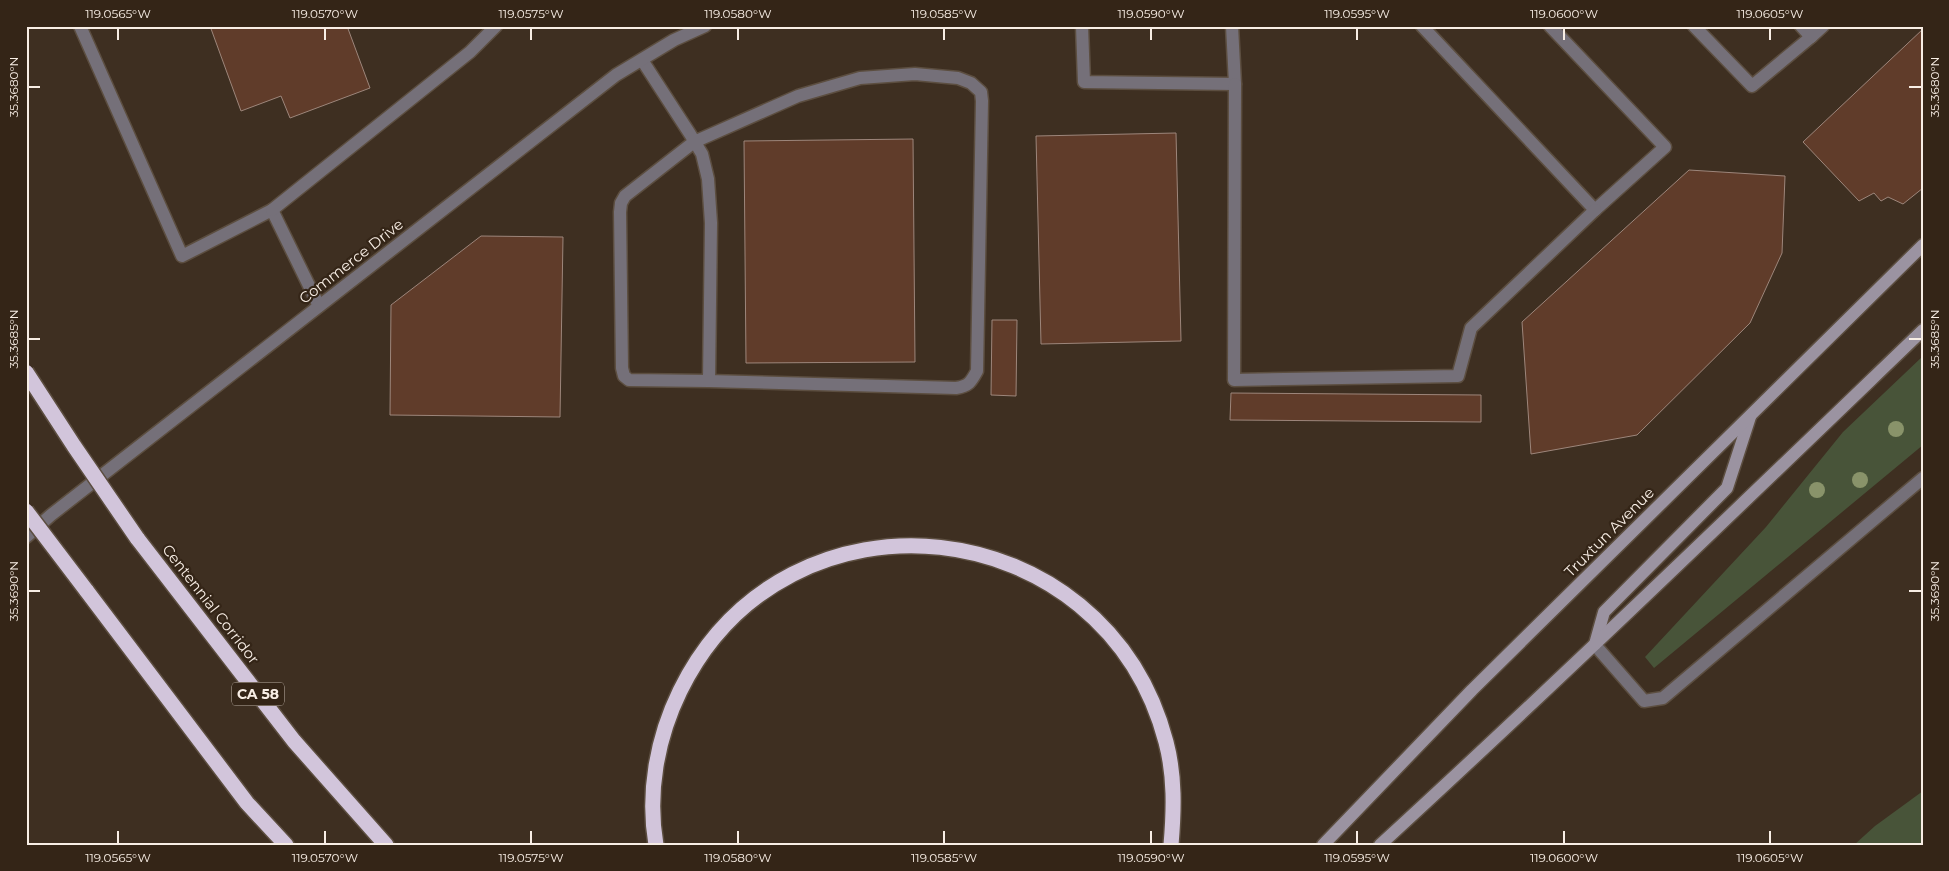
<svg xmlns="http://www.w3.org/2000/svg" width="1949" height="871" font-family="Montserrat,sans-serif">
	<rect width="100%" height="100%" fill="#3e2f21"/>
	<g fill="#485439">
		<polygon points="1923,356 1923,445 1654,668 1645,657 1766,527 1843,432"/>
		<polygon points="1923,791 1923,845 1854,845 1875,826"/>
	</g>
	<g fill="#603c2a" stroke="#9d867b">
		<polygon points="210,26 347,26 370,88 290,118 281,96 241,111"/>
		<polygon points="1923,29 1923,188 1903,204 1888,197 1881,201 1874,193 1859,201 1803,142"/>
		<polygon points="1176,133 1181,341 1041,344 1036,136"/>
		<polygon points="913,139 915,362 746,363 744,141"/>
		<polygon points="1689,170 1785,176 1782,253 1750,323 1637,435 1531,454 1522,322"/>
		<polygon points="481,236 563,237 560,417 390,415 391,305"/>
		<polygon points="992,320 1017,320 1016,396 991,395"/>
		<polygon points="1231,393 1481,395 1481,422 1230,420"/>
	</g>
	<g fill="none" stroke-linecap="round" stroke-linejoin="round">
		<defs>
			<g id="service">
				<polyline points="80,26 182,256 272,210 319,306"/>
				<polyline points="1082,26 1084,82 1235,84 1232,26"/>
				<polyline points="1422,26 1595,210 1665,147 1550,26"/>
				<polyline points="1694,26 1752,86 1811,37"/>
				<polyline points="1801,26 1811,37 1823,26"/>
				<path d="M 642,60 L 690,134 L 702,154 L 708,179 L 711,223 L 709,381 L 956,388 C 969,386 971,382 977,371 L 982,101 L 981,92 L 971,83 L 958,78 L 915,74 L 860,78 L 798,96 L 694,142 L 625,196 L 621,203 L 620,212 L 622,368 L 624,376 L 629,380 L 709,381"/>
				<polyline points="1235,84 1234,380 1458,376 1471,328 1595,210"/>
				<polyline points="272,210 470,52 496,26"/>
				<polyline points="1595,645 1644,701 1663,698 1923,478"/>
			</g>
			<polyline id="minor" points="26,537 51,515 616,75 674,40 705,26"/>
			<g id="secondary">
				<polyline points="1595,644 1604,612 1727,488 1750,417"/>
				<polyline points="1323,845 1472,690 1923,245"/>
				<path d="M 1380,845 C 1564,676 1743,503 1923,330"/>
			</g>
			<g id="motorway">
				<polyline points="137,538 294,741 386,845"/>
				<polyline points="86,590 247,803 286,845"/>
				<path d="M 656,845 C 647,793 657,738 680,691 C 787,473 1105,509 1166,742 C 1175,776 1174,810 1171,845"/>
			</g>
		</defs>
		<use href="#service" stroke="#5c4e40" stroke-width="15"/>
		<use href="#minor" stroke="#5c4e40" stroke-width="15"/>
		<use href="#secondary" stroke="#5c4e40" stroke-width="15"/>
		<use href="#motorway" stroke="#5c4e40" stroke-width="18"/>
		<use href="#service" stroke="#757079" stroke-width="12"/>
		<use href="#minor" stroke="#757079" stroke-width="12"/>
		<use href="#secondary" stroke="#9b93a1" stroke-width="12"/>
		<use href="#motorway" stroke="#d2c5db" stroke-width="15"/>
		<defs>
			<g id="motorway-bridge">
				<polyline points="26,372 74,446 137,538"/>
				<polyline points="26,511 86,590"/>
			</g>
		</defs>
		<use href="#motorway-bridge" stroke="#5c4e40" stroke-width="18" stroke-linecap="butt"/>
		<use href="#motorway-bridge" stroke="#d2c5db" stroke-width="15"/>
	</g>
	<g fill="#89936a">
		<circle cx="1896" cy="429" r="8"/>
		<circle cx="1860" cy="480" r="8"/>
		<circle cx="1817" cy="490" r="8"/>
	</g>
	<path fill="none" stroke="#f8eee5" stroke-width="2" d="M 118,28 L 118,40M 325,28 L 325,40M 531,28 L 531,40M 738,28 L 738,40M 944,28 L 944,40M 1151,28 L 1151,40M 1357,28 L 1357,40M 1564,28 L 1564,40M 1770,28 L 1770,40M 28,87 L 40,87M 1909,87 L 1922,87M 28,339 L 40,339M 1909,339 L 1922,339M 28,591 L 40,591M 1909,591 L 1922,591M 118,831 L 118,844M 325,831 L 325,844M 531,831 L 531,844M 738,831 L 738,844M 944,831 L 944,844M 1151,831 L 1151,844M 1357,831 L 1357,844M 1564,831 L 1564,844M 1770,831 L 1770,844"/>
	<g text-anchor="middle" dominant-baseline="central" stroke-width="4.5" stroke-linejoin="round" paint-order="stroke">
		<rect fill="#342517" stroke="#bdb2a7" stroke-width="1" x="232" y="682.5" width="52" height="23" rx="4"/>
		<g font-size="14" font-weight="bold" fill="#f8eee5">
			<text x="258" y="694">CA 58</text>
		</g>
		<g font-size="15" fill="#f8eee5" stroke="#342517">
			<text transform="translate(351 261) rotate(-38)">Commerce Drive</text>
			<text transform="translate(1609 532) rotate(-45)">Truxtun Avenue</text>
			<text transform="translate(211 604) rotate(52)">Centennial Corridor</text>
		</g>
	</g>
	<rect width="1949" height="871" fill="none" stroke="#342517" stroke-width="55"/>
	<rect x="28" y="28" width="1894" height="816" fill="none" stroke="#f8eee5" stroke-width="2"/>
	<g font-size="12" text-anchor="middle" fill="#f8eee5">
		<text x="118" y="18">119.0565°W</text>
		<text x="325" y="18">119.0570°W</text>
		<text x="531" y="18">119.0575°W</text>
		<text x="738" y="18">119.0580°W</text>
		<text x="944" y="18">119.0585°W</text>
		<text x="1151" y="18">119.0590°W</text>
		<text x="1357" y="18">119.0595°W</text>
		<text x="1564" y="18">119.0600°W</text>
		<text x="1770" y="18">119.0605°W</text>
		<text transform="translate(1935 87) rotate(-90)" y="4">35.3680°N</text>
		<text transform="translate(14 87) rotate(-90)" y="4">35.3680°N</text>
		<text transform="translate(1935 339) rotate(-90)" y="4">35.3685°N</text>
		<text transform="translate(14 339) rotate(-90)" y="4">35.3685°N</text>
		<text transform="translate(1935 591) rotate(-90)" y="4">35.3690°N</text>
		<text transform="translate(14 591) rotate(-90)" y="4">35.3690°N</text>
		<text x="118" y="862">119.0565°W</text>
		<text x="325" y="862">119.0570°W</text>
		<text x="531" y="862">119.0575°W</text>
		<text x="738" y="862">119.0580°W</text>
		<text x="944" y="862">119.0585°W</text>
		<text x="1151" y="862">119.0590°W</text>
		<text x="1357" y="862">119.0595°W</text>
		<text x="1564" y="862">119.0600°W</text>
		<text x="1770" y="862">119.0605°W</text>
	</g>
</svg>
